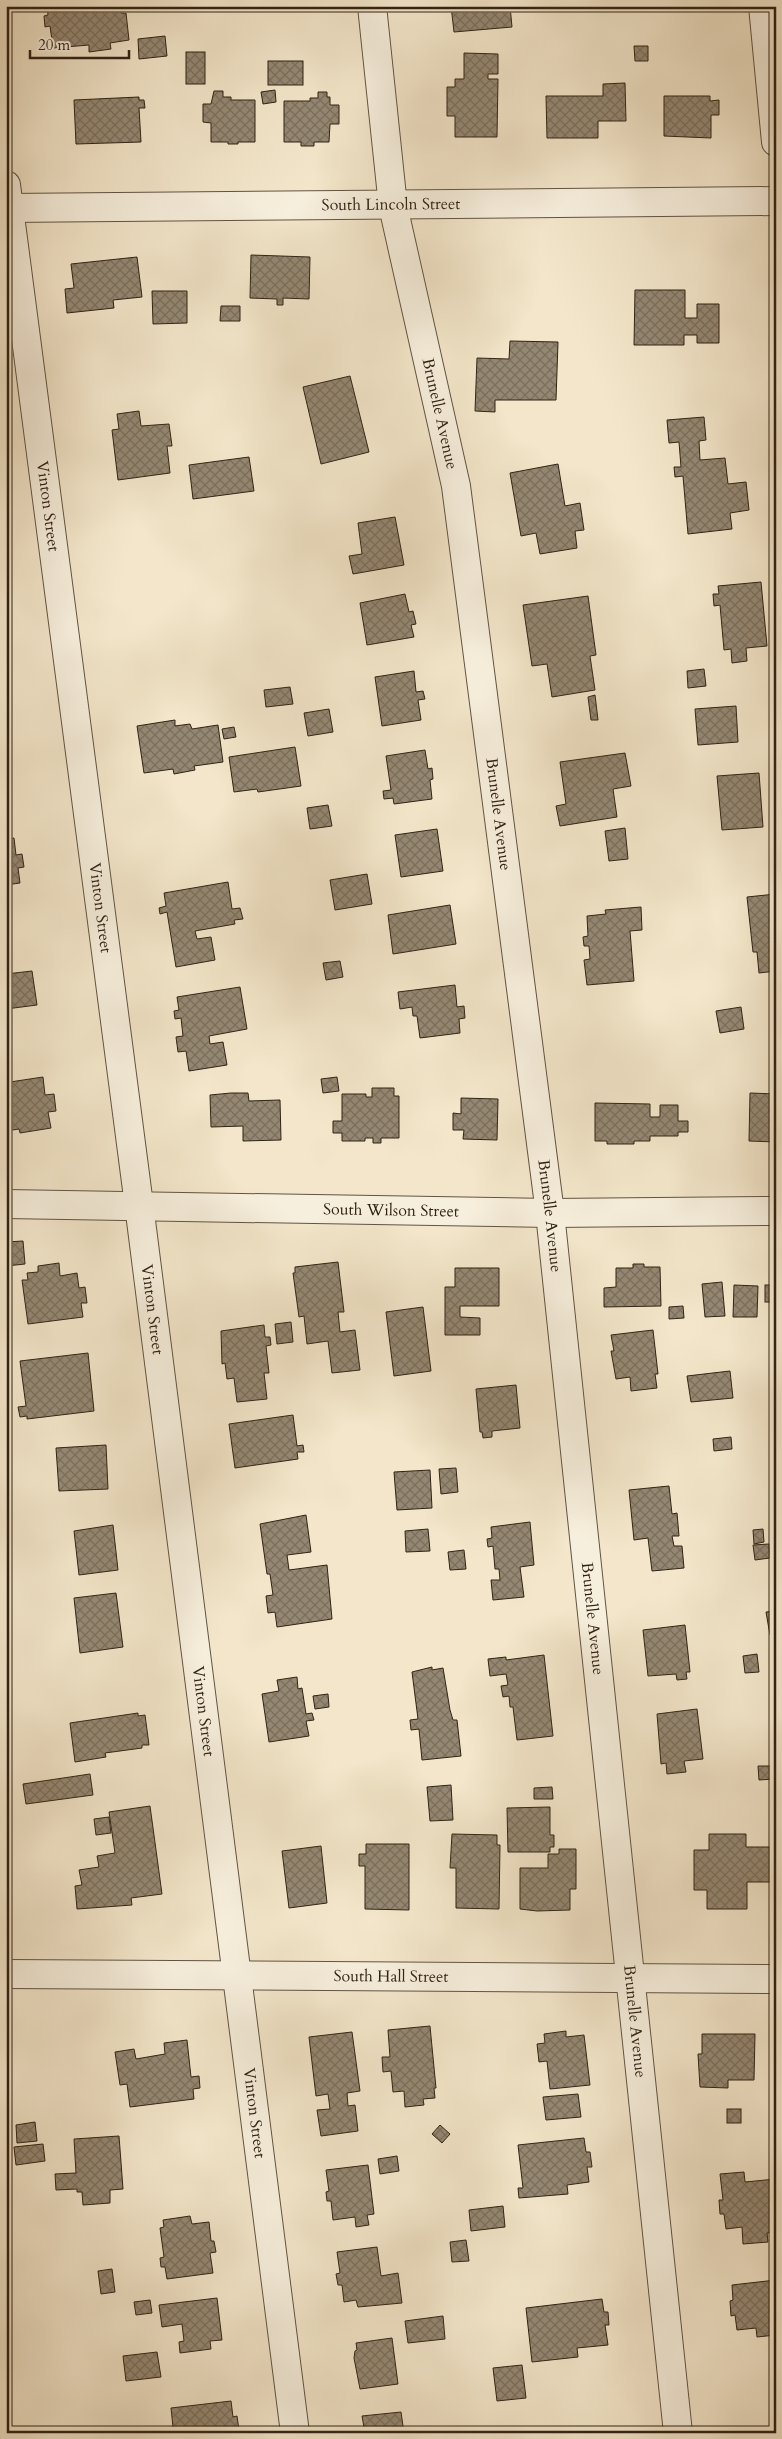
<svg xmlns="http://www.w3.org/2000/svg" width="782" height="2439" font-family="Cardo,serif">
	<defs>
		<pattern id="building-cross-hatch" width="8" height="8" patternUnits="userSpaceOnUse" patternTransform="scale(1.25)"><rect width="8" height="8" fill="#958873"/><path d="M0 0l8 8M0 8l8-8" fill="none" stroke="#7a6f5d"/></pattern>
	</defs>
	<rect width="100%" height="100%" fill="#f3e6ca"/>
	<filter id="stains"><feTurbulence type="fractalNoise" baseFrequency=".004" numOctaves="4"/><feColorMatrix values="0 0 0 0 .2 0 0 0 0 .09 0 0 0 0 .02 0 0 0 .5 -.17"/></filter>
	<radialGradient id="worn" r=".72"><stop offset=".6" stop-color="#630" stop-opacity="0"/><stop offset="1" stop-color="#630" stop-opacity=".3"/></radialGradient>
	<g fill="url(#building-cross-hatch)" stroke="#302315">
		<polygon points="47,6 89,6 89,8 120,6 121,13 126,13 129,40 110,43 111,49 89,52 89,45 53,48 50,26 45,27 44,16 48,15"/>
		<polygon points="451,6 510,6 512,27 454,32"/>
		<polygon points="165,36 167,56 139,59 138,39"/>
		<polygon points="634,46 648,46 648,61 635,61"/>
		<rect x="186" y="52" width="19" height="32"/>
		<polygon points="464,53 498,54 498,74 488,74 488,79 498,79 497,137 455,137 455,116 447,116 447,87 455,87 455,79 464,79"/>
		<rect x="268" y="61" width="35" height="24"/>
		<polygon points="625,83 626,121 598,121 598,138 547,138 546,96 603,96 603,84"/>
		<polygon points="275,90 276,102 263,104 261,92"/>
		<polygon points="214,91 223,91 223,97 231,97 231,100 255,100 255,142 238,142 238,144 228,144 228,142 211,142 211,123 203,122 203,104 211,104"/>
		<polygon points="318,92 327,92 327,97 330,97 330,105 339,105 339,124 330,124 329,142 314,142 314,146 301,146 301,142 284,142 284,101 310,101 310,98 318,98"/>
		<polygon points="664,96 710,96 710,101 719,100 719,115 711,115 711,138 664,136"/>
		<polygon points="139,97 139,100 144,100 145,108 139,108 141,142 76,144 74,100"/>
		<polygon points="251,255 310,257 309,299 283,298 283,305 277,305 277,299 250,298"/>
		<polygon points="137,257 142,297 113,300 114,308 67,313 65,289 74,288 71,264"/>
		<polygon points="635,290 685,290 685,318 697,318 697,304 719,304 719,343 697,343 697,335 684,335 684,345 634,345"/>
		<polygon points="152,291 187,291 187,323 153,324"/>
		<polygon points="221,306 240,306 240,321 220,321"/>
		<polygon points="510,341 558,342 556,400 495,400 495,412 475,411 477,358 509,359"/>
		<polygon points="350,376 369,452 321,464 303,387"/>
		<polygon points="139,411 141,426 169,424 172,446 167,446 170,473 118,480 112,430 119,429 117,414"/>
		<polygon points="704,417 706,440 699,441 700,460 725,458 728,484 746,482 749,510 730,513 732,529 688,534 683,476 675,477 674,467 681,467 679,442 669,443 667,420"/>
		<polygon points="249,457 254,491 193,499 189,465"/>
		<polygon points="558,464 565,506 580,503 584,530 575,531 577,548 540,554 536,533 521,536 510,473"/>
		<polygon points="395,517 404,565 353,574 349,556 362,554 358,523"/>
		<polygon points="761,582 767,646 746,648 747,661 732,663 731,649 724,650 720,605 714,606 713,594 719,594 718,586"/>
		<polygon points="405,594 409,612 413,611 416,624 411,625 414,637 367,645 360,603"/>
		<polygon points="588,596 596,655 590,656 595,690 552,697 547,664 532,666 523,605"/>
		<polygon points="704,669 706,686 688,688 687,671"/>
		<polygon points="414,671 416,692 423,691 425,699 418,700 421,720 382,726 375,677"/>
		<polygon points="290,687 293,704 266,707 264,690"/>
		<polygon points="595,695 598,720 591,720 588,697"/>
		<polygon points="736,706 738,742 698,745 695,709"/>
		<polygon points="329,709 333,732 308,736 304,713"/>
		<polygon points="175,720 175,726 190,724 192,729 218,725 223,762 194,766 195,770 174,774 173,769 144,773 137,726"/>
		<polygon points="234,727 236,737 224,739 222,729"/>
		<polygon points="295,747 301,786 258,792 257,789 234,792 229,757"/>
		<polygon points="425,750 428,769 432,768 433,779 430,780 432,799 394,804 393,798 384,799 383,791 391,790 386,756"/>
		<polygon points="625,753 631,786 613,789 617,817 560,826 556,806 566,804 560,762"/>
		<polygon points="759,773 763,827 722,830 717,776"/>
		<polygon points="328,805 332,826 310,829 307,808"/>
		<polygon points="625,828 628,859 609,861 605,831"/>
		<polygon points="437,829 443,871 401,877 395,835"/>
		<polygon points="14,838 16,855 22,854 24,867 18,868 20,883 6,885 6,839"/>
		<polygon points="367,874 372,904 335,910 330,880"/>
		<polygon points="228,882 232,909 240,908 243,919 234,920 235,924 195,931 197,939 211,937 215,960 176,967 167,912 160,914 159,908 166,906 164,893"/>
		<polygon points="776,894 776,971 759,973 757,952 753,952 747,897"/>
		<polygon points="450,905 456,944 393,954 388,915"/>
		<polygon points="641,907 642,930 630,931 634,981 587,985 584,960 590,959 589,946 584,946 583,937 588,936 587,916 606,914 605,910"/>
		<polygon points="340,961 343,977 326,980 323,963"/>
		<polygon points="32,971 37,1005 6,1009 6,974"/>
		<polygon points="455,985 457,1007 464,1006 465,1018 459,1019 460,1033 420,1038 417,1016 413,1016 412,1007 400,1009 398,992"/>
		<polygon points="240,987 247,1029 209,1036 210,1044 223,1042 227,1065 189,1071 186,1051 178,1052 176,1037 183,1036 181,1018 175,1019 174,1011 179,1010 177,997"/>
		<polygon points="741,1007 744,1029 720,1033 716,1011"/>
		<polygon points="6,1073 8,1073 10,1082 43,1077 45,1095 54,1094 56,1111 48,1112 51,1128 20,1133 19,1129 6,1131"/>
		<polygon points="337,1077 339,1091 323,1093 321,1079"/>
		<polygon points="372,1088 394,1088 394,1096 399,1096 399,1138 381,1138 381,1143 373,1143 373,1138 365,1138 365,1141 342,1141 342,1133 333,1133 333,1121 342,1121 342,1094 366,1094 366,1097 372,1097"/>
		<polygon points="231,1093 248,1093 249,1101 280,1100 281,1140 243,1141 243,1126 211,1127 210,1095"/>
		<polygon points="750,1093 776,1094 776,1142 749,1141"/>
		<polygon points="461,1098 498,1099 497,1140 463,1139 464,1130 453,1130 453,1113 461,1114"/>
		<polygon points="595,1103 650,1104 650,1117 660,1117 660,1105 678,1105 678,1121 688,1121 688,1132 678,1132 678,1136 650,1136 650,1141 634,1141 634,1144 607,1144 607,1141 595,1141"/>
		<polygon points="23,1241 25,1264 6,1266 6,1242"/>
		<polygon points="338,1262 344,1312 338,1312 340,1332 355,1330 360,1370 332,1373 328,1341 307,1344 304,1316 299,1317 293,1273 295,1273 295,1267"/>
		<polygon points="59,1263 60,1276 77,1273 79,1288 85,1287 87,1303 81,1303 83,1317 28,1324 22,1280 28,1280 27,1273 38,1272 38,1266"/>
		<polygon points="633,1264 644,1264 644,1267 660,1267 661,1306 604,1307 604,1288 616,1287 616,1268 633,1268"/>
		<polygon points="455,1268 499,1268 499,1306 460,1306 460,1317 480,1318 480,1335 445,1335 445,1287 455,1287"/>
		<polygon points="722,1282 725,1316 705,1317 702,1284"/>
		<polygon points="734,1285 758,1286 757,1317 733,1317"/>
		<rect x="765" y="1285" width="11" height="17"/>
		<polygon points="683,1306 684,1318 669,1319 669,1307"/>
		<polygon points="423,1307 431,1371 394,1376 386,1312"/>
		<polygon points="291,1322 293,1342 277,1344 275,1324"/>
		<polygon points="264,1325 265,1337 270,1337 271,1345 266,1346 269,1373 264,1373 267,1399 237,1402 234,1378 227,1379 225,1363 222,1364 221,1331"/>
		<polygon points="653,1330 658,1374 655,1374 657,1388 631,1391 630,1377 616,1379 611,1351 614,1351 611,1335"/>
		<polygon points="88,1353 94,1411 27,1419 27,1416 20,1417 18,1407 26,1406 20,1361"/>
		<polygon points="730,1371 733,1398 691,1402 687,1376"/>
		<polygon points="516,1385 520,1428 492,1431 492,1437 483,1438 482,1432 480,1432 476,1389"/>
		<polygon points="293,1415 297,1446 303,1445 304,1452 297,1452 298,1459 235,1468 229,1424"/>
		<polygon points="731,1437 732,1449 714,1451 713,1439"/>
		<polygon points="106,1445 108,1489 59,1491 56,1448"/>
		<polygon points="456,1468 458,1492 441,1494 439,1469"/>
		<polygon points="430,1470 432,1508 397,1510 394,1472"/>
		<polygon points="669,1486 672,1514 677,1513 679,1536 672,1536 674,1546 682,1546 684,1568 652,1571 648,1538 634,1540 629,1490"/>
		<polygon points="306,1515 311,1552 287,1555 289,1570 327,1565 332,1619 277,1627 275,1612 268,1613 266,1596 273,1595 270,1574 267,1574 260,1524"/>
		<polygon points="530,1522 534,1565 520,1567 524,1597 493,1600 491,1580 500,1580 499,1569 495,1569 493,1546 488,1547 487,1539 492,1538 491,1527"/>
		<polygon points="113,1525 118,1570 79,1575 74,1531"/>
		<polygon points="428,1529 430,1551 406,1552 405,1531"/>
		<polygon points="763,1529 764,1542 754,1544 753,1530"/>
		<polygon points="769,1544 770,1558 755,1560 753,1545"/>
		<polygon points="464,1550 466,1569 450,1570 448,1552"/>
		<polygon points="116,1593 123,1647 80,1653 74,1598"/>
		<polygon points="776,1611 776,1634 770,1635 766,1612"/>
		<polygon points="685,1625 690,1672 686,1672 687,1679 677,1680 676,1674 648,1676 643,1630"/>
		<polygon points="757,1654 759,1672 745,1673 743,1656"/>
		<polygon points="544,1655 553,1736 517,1740 513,1707 510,1707 509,1696 503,1697 501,1686 508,1685 506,1674 490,1676 488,1659 506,1657 506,1660"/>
		<polygon points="432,1667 432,1670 443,1668 450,1710 453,1720 457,1720 461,1756 422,1760 419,1729 411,1730 410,1720 418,1719 412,1672"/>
		<polygon points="297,1677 298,1689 302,1688 306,1714 312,1713 314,1720 306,1721 309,1736 269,1742 262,1694 279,1691 277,1680"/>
		<polygon points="328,1694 329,1707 315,1709 313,1696"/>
		<polygon points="697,1709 703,1759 684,1761 686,1772 667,1774 666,1763 661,1764 657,1714"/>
		<polygon points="138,1713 138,1716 145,1715 149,1745 142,1745 142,1748 105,1753 106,1757 75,1762 70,1723"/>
		<polygon points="758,1766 773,1766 774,1779 759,1780"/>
		<polygon points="90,1774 93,1795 26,1804 23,1784"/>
		<polygon points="451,1785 453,1820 430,1821 427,1787"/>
		<polygon points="552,1787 553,1799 534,1799 534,1788"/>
		<polygon points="150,1806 162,1894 131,1898 132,1905 77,1909 75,1886 82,1885 79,1870 99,1867 97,1856 115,1853 109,1812"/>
		<polygon points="550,1807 550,1835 554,1835 554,1847 550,1847 550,1852 508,1852 507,1808"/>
		<polygon points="109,1817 111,1833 96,1835 94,1819"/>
		<polygon points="452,1834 497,1835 497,1845 500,1845 499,1909 456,1908 456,1868 450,1868"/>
		<polygon points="709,1834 746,1834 746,1847 776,1847 776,1882 747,1882 747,1909 707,1909 707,1890 694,1890 694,1850 709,1850"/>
		<polygon points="366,1844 409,1844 409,1910 365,1909 365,1866 359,1866 359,1854 366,1854"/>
		<polygon points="321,1846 327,1903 289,1908 282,1851"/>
		<polygon points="559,1849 576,1849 576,1889 570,1889 570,1910 537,1911 520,1909 520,1868 548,1868 548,1854 559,1854"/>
		<polygon points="430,2026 436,2088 434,2088 435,2098 423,2099 424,2105 405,2107 404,2091 393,2092 391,2071 383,2072 382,2057 390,2057 388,2030"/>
		<polygon points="566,2031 566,2037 584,2035 590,2085 550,2089 547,2061 539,2062 537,2044 545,2043 544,2034"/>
		<polygon points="352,2032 360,2091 347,2093 348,2106 355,2105 358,2131 321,2136 317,2110 330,2109 328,2094 316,2096 309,2037"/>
		<polygon points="702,2034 755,2034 754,2080 728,2080 728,2088 700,2087 698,2054 702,2054"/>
		<polygon points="187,2040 191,2077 199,2076 200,2088 193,2089 194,2099 130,2107 127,2084 120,2085 115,2052 134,2049 136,2059 165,2054 164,2043"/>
		<polygon points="578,2094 581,2117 546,2120 543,2097"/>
		<rect x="727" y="2109" width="14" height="14"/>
		<polygon points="35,2122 37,2141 17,2143 16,2125"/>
		<polygon points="440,2125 450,2134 442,2143 432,2134"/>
		<polygon points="773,2131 776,2131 776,2154"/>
		<polygon points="119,2136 123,2189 110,2190 110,2203 83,2205 82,2192 77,2192 77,2189 56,2190 55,2174 76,2173 74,2139"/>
		<polygon points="584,2138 586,2152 590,2152 592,2167 587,2167 589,2182 567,2185 568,2194 519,2198 518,2188 523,2188 518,2145"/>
		<polygon points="43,2144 45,2161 16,2165 14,2147"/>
		<polygon points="397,2156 399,2171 380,2174 378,2159"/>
		<polygon points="368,2165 374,2214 367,2215 369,2225 356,2227 355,2217 333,2220 331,2201 327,2201 326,2192 329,2191 326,2170"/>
		<polygon points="744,2172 745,2182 776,2179 776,2232 767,2233 768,2242 743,2244 742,2227 726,2229 724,2214 720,2214 719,2200 723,2200 720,2174"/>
		<polygon points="503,2206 505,2227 471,2231 469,2210"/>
		<polygon points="190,2216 192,2224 209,2222 211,2241 214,2241 216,2252 210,2253 213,2273 167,2279 165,2267 161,2267 160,2258 164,2257 160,2228 164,2227 163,2220"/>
		<polygon points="466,2240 469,2261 452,2262 450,2242"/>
		<polygon points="377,2247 381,2276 398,2273 402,2303 358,2307 356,2300 344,2302 342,2285 338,2285 336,2274 340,2273 337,2252"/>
		<polygon points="112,2269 115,2292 101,2294 98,2271"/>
		<polygon points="776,2280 776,2335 757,2337 756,2328 737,2330 735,2315 731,2316 730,2301 733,2300 732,2285"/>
		<polygon points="217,2298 222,2340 210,2341 211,2349 180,2353 179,2342 184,2341 182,2324 162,2327 159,2305"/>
		<polygon points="602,2299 604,2312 608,2312 609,2325 605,2325 608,2345 577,2348 578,2357 532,2362 526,2308"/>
		<polygon points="150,2300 152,2313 136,2315 134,2302"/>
		<polygon points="443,2316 445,2339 408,2343 405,2321"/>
		<polygon points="392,2338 398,2384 360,2389 354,2358 355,2351 357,2350 356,2343"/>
		<polygon points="157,2352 161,2377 126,2381 123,2356"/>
		<polygon points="522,2365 526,2398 497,2401 493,2368"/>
		<polygon points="231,2401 233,2417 237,2416 239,2430 234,2430 235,2433 167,2433 166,2428 173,2427 171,2408"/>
		<polygon points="401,2412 404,2433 365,2433 362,2416"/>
	</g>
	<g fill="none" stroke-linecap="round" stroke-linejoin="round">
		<defs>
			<g id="street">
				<path id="s1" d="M 372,6 L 393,206 L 456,486 L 550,1213 L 678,2433"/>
				<polyline points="763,6 776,142"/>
				<path id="s2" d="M 6,185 L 139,1205 L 295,2433"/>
				<path id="s3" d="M 6,208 L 776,201"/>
				<path id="s4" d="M 6,1204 L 550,1213 L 776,1211"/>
				<path id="s5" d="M 6,1974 L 776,1979"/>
			</g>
		</defs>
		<use href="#street" stroke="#615442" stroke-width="30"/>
		<use href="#street" stroke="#f7efdd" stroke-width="28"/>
	</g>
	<g text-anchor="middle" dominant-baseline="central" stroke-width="4" stroke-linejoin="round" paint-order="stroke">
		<g font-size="16" fill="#302315" stroke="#f7efdd">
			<text stroke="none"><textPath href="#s3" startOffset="385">South Lincoln Street</textPath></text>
			<text stroke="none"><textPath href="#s1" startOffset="414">Brunelle Avenue</textPath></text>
			<text stroke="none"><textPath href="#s2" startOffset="324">Vinton Street</textPath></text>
			<text stroke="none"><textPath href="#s1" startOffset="819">Brunelle Avenue</textPath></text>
			<text stroke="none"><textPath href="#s2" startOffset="729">Vinton Street</textPath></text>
			<text stroke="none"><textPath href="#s4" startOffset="385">South Wilson Street</textPath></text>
			<text stroke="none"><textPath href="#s1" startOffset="1224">Brunelle Avenue</textPath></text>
			<text stroke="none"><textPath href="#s2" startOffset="1134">Vinton Street</textPath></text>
			<text stroke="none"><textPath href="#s1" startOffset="1629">Brunelle Avenue</textPath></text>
			<text stroke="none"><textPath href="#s2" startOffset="1539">Vinton Street</textPath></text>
			<text stroke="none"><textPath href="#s5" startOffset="385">South Hall Street</textPath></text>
			<text stroke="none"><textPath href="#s1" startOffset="2034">Brunelle Avenue</textPath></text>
			<text stroke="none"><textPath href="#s2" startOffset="1944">Vinton Street</textPath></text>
		</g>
	</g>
	<rect width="782" height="2439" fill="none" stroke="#f3e6ca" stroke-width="25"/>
	<rect x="8" y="8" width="767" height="2424" fill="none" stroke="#302315" stroke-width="2.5"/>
	<rect x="12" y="12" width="757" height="2414" fill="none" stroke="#302315"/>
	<path d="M30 50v8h99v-8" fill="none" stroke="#302315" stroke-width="2.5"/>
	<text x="38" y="50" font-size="15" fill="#302315" stroke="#f7efdd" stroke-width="4" paint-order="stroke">20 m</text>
	<rect width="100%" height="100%" filter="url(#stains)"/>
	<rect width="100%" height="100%" fill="url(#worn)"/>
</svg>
